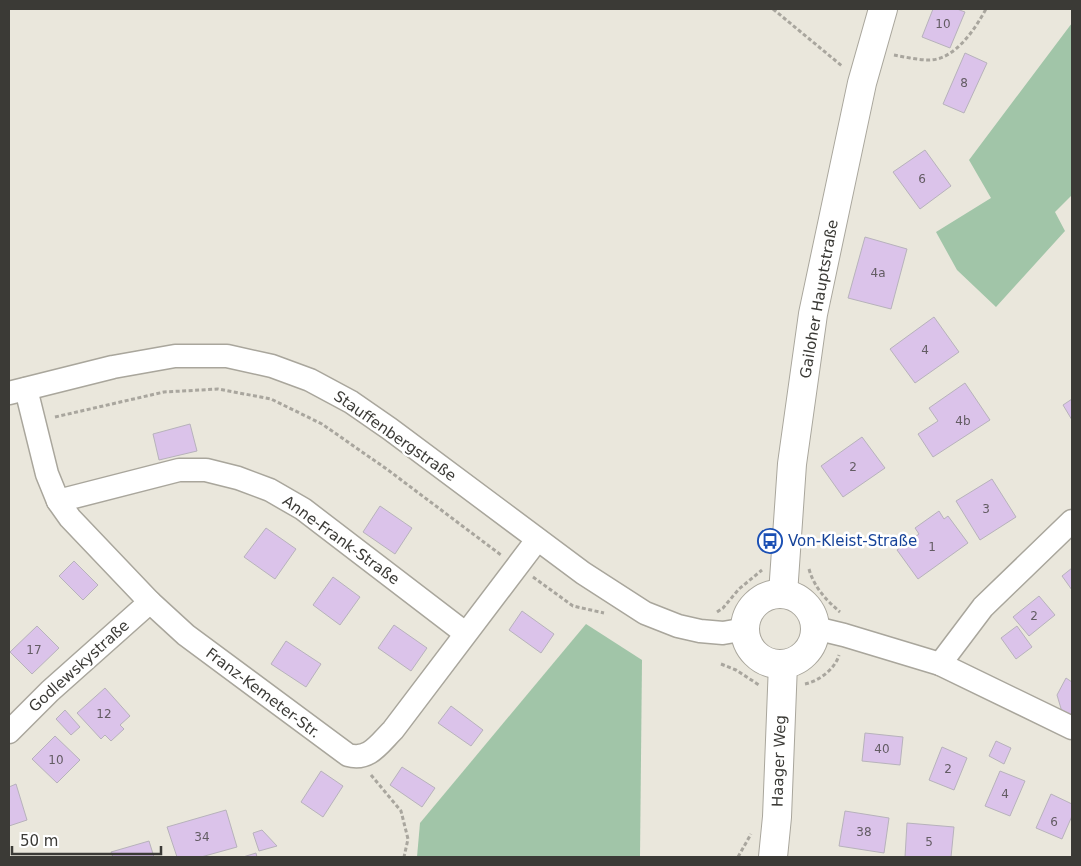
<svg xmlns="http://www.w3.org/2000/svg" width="1081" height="866" font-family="'DejaVu Sans',sans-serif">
	<rect width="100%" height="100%" fill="#eae7dc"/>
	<g fill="#a1c5a8">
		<polygon points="1072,23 1072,195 1055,212 1065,231 996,307 957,270 936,232 991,198 969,160"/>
		<polygon points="586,624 642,660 640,857 417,857 420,823"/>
	</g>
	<g fill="#dbc3ea" stroke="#b7b2bb">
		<polygon points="933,9 957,9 965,12 950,48 922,37"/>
		<polygon points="965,53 987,63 964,113 943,104"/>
		<polygon points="925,150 951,186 920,209 893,172"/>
		<polygon points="865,237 907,249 891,309 848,298"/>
		<polygon points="934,317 959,352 915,383 890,349"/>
		<polygon points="965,383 990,420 933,457 918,434 938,421 929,408"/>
		<polygon points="1072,399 1072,420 1063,405"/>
		<polygon points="190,424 197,451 159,460 153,434"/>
		<polygon points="862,437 885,468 843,497 821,466"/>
		<polygon points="992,479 1016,517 980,540 956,501"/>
		<polygon points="380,506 412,528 395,554 363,532"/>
		<polygon points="939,511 944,519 948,516 968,543 918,579 897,550 919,534 915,528"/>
		<polygon points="266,528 296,549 275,579 244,557"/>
		<polygon points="74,561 98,585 83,600 59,576"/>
		<polygon points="1072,568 1072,590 1062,576"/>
		<polygon points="333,577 360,597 340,625 313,605"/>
		<polygon points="1039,596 1055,615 1029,636 1013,617"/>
		<polygon points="522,611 554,634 541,653 509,630"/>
		<polygon points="394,625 427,648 411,671 378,648"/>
		<polygon points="37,626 59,648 32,674 10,652"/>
		<polygon points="1017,626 1032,647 1016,659 1001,638"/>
		<polygon points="286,641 321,664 306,687 271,664"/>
		<polygon points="1066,678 1072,682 1072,718 1062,712 1057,695"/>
		<polygon points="105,688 130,716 120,725 124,729 111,741 105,735 101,739 77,713"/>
		<polygon points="451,706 483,730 471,746 438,723"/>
		<polygon points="65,710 80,727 71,735 56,719"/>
		<polygon points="865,733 903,737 900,765 862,761"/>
		<polygon points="55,736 80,760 57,783 32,759"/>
		<polygon points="996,741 1011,748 1004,764 989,756"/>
		<polygon points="942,747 967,758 954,790 929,780"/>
		<polygon points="402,767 435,788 422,807 390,785"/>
		<polygon points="321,771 343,786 323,817 301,802"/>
		<polygon points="1000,771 1025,781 1010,816 985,806"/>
		<polygon points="16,784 27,820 9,826 9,787"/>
		<polygon points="1051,794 1072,804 1072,816 1062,839 1036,828"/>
		<polygon points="226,810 237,847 201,857 177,857 167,827"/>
		<polygon points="845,811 889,818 884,853 839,846"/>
		<polygon points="907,823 954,827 951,857 905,857"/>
		<polygon points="262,830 277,846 259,851 253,833"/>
		<polygon points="149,841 154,857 113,857 111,852"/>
		<polygon points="256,853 257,857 243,857"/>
	</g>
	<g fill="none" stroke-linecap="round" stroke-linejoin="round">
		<defs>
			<g id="street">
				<path d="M 26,389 L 47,474 L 58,501 L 70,518 L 150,602 L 186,635 L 348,755 C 369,761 379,744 393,730 L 537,540"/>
				<polyline points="9,393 113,367 175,356 227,356 272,366 310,380 351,402 390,429 583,573 645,613 678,626 700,631 723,633 746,629"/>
				<polyline points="58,501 179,470 206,470 238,478 270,490 303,509 465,633"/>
				<polyline points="815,628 844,635 940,664 1072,728"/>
				<polyline points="940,664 983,607 1072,521"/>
				<polyline points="9,732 50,691 150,602"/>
			</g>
			<g id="secondary">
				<polyline points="783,594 792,464 813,314 862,83 883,9"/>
				<circle cx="780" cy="629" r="35"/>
				<polyline points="773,857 777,817 783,664"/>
			</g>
		</defs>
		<use href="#street" stroke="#a9a69c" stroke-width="25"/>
		<use href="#secondary" stroke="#a9a69c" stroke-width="30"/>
		<g stroke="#a9a69e" stroke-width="3" stroke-dasharray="4 2.5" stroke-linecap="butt">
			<polyline points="773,9 842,66"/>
			<path d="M 894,55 C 905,57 918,60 929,60 C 955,60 975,29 986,9"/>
			<polyline points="55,417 164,392 218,389 271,399 322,424 388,470 501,555"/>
			<path d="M 809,569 C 814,587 826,600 840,612"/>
			<polyline points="533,577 573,606 604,613"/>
			<polyline points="717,612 723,608 739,589 762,570"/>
			<polyline points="721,664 736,670 759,685"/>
			<path d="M 805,684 C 819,681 835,669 839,655"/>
			<polyline points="371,775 401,811 408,839 404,857"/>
			<polyline points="738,857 751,834"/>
		</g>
		<use href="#street" stroke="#fff" stroke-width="22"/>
		<use href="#secondary" stroke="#fff" stroke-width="28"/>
	</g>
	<defs>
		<symbol id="bus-ring" viewBox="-11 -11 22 22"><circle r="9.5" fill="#fff" stroke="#1a4fb4" stroke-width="1.5"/><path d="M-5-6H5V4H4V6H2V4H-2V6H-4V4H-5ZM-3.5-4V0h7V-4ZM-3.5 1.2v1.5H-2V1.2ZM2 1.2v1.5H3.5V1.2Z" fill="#1a4fb4"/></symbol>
	</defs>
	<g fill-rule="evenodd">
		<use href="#bus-ring" x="756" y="527" width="28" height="28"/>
	</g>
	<g text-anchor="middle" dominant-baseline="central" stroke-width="5" stroke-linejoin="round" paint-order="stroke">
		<g font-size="12" fill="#635c63">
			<text x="943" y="24">10</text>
			<text x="964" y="83">8</text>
			<text x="922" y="179">6</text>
			<text x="878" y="273">4a</text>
			<text x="925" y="350">4</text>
			<text x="963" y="421">4b</text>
			<text x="853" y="467">2</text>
			<text x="986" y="509">3</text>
			<text x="932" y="547">1</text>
			<text x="1034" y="616">2</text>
			<text x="34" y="650">17</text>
			<text x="104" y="714">12</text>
			<text x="882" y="749">40</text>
			<text x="56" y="760">10</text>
			<text x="948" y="769">2</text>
			<text x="1005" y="794">4</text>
			<text x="1054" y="822">6</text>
			<text x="864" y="832">38</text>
			<text x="202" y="837">34</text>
			<text x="929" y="842">5</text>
		</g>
		<g font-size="15" fill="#3b3a36" stroke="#fff">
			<text transform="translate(819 299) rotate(-80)">Gailoher Hauptstraße</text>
			<text transform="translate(395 436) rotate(35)">Stauffenbergstraße</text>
			<text transform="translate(341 540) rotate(36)">Anne-Frank-Straße</text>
			<text transform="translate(79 666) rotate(-42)">Godlewskystraße</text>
			<text transform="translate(263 693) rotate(37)">Franz-Kemeter-Str.</text>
			<text transform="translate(779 761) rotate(-88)">Haager Weg</text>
		</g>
		<g font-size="15" fill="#164399" stroke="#fff" text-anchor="start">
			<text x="788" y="541">Von-Kleist-Straße</text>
		</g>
	</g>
	<rect width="1081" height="866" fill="none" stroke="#3b3a36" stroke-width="20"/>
	<path d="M12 846v8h149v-8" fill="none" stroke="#3b3a36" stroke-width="2.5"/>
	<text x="20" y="846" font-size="15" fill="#3b3a36" stroke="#ffffff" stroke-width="4" paint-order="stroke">50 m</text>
</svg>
